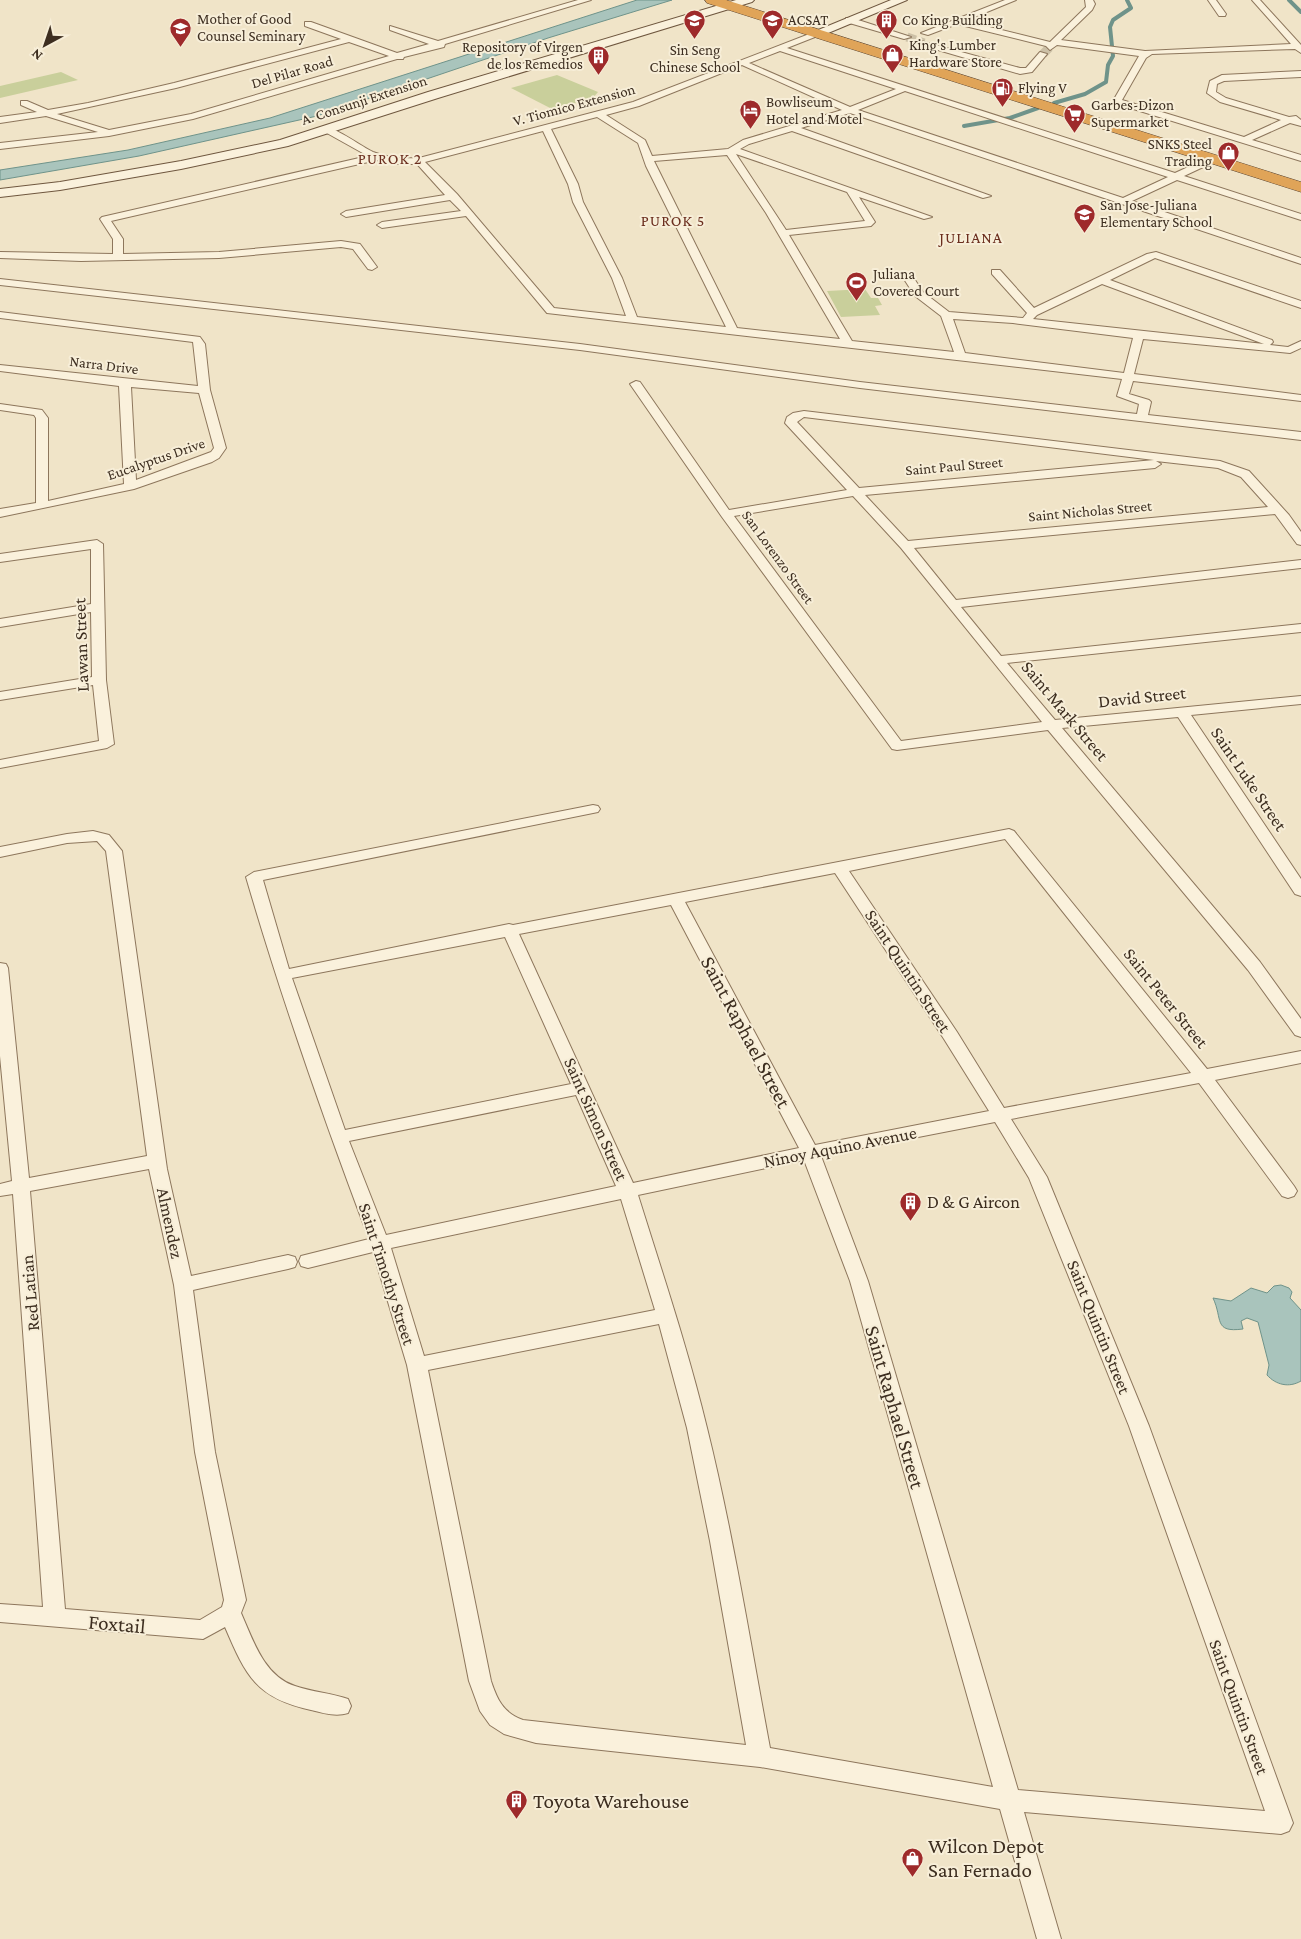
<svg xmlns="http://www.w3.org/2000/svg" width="1301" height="1939" font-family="'Crimson Pro',serif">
	<rect width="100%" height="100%" fill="#f0e4c8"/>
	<g fill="#c9cf9b">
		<polygon points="61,72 78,80 0,98 0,86"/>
		<polygon points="557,75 598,92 592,99 552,109 511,88"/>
		<polygon points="865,289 871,298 878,298 882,305 875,306 880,315 841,317 827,291"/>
	</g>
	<g fill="#a9c4bc" stroke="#6f938a">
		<polygon points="637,0 672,0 548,38 317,116 139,156 0,180 0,170 128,150 270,118"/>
		<path d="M 1281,1285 L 1289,1288 L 1292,1292 L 1290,1298 L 1301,1310 L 1301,1381 C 1289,1388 1276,1385 1267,1375 L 1269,1365 L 1258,1322 L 1247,1318 L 1241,1321 L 1243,1329 C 1213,1333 1223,1319 1213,1298 L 1231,1301 L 1251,1288 L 1267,1293 L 1274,1286 Z"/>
	</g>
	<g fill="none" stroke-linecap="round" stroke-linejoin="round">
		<g stroke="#6f938a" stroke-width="4">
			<polyline points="1289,0 1301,12"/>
			<polyline points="1054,103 1085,94 1106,82 1108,65 1113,56 1110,27 1113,20 1131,8 1127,0"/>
			<polyline points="964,126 1010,118 1038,108"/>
		</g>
		<g stroke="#ccc0a6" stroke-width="9" stroke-dasharray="9 4.5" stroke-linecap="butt">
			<polyline points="907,37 924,43"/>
			<polyline points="1043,54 1050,47"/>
		</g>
		<defs>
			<g id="street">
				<path d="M 578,0 L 591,0 L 445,44 L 444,47 L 404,57 L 403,59 L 397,59 L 193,119 L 109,136 L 0,149 L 0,143 L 98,132 L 46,116 L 0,123 L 0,117 L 37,112 L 21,105 L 21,101 L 27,101 L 48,110 L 88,103 L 174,83 L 341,39 L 305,26 L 305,22 L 311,22 L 397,53 L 429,44 L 390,30 L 390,26 L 438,41 ZM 349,42 L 389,56 L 191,114 L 109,130 L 57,114 L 176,88 Z"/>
				<polygon points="1005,0 1016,0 965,21 1050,42 1086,7 1085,0 1093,0 1095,4 1092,10 1061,40 1145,51 1291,44 1252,0 1260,0 1301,45 1301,53 1295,49 1152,54 1146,58 1122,100 1244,137 1281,120 1220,102 1207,93 1210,81 1222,75 1301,71 1301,77 1224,81 1217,84 1216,92 1226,98 1289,117 1296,116 1301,120 1301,126 1290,123 1252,140 1301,155 1301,161 1114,103 1113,101 1139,56 1057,45 1050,50 1046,46 957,24 928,35 921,33"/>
				<polygon points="1208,0 1216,0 1226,14 1225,16 1219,16"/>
				<polygon points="846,18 852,18 911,37 904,39 846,22"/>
				<path d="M 817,31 L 821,33 L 820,35 L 787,48 L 1175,173 L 1210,157 L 1216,157 L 1216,161 L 1184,176 L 1301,214 L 1301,220 L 1177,180 L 1132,201 L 1301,258 L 1301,264 L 850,113 L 801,128 L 991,196 L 983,198 L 792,131 L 749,144 L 740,149 L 932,217 L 924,219 L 859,197 L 875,222 L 871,226 L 789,235 L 852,341 L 954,352 L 941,316 L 915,296 L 902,276 L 903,274 L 911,274 L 923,292 L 949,312 L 1023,318 L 1027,313 L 992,274 L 992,270 L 1000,270 L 1034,308 L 1147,254 L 1156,252 L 1301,301 L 1301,308 L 1155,258 L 1110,280 L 1272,340 L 1273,342 L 1270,345 L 1288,347 L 1301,341 L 1301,348 L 1290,353 L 1143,339 L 1134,374 L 1301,395 L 1301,401 L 1133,381 L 1129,394 L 1149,400 L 1151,402 L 1148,415 L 1301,432 L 1301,440 L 860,388 L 580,350 L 0,285 L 0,279 L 580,344 L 860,382 L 1137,414 L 1139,404 L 1117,396 L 1122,379 L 547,313 L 466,216 L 382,228 L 377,225 L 382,222 L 461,211 L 450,200 L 346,217 L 341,214 L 346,211 L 445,195 L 417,164 L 394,164 L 377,160 L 111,221 L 123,239 L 123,254 L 219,252 L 341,241 L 360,244 L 377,267 L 372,270 L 368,269 L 353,249 L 341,247 L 219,258 L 81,261 L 0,258 L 0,252 L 113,254 L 113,239 L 100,219 L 102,217 L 368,156 L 325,132 L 325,128 C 334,126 362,147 373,152 C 388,158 403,159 419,158 L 633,102 ZM 780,51 L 896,89 L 850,107 L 749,63 ZM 742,65 L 842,110 L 743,140 L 728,149 L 652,156 L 645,140 L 606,115 L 639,106 ZM 905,91 L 1168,177 L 1123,198 L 858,110 ZM 597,117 L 638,143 L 646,166 L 726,327 L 637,317 L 622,278 L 583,202 L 578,184 L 551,129 ZM 543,131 L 568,184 L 573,202 L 612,278 L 626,316 L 554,308 L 457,194 L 425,162 ZM 736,154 L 847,192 L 865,221 L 786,230 ZM 727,155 L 766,213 L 840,339 L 737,328 L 654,161 ZM 1102,284 L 1264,344 L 1033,319 L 1037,315 ZM 953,319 L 1013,323 L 1133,338 L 1124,373 L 965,353 Z"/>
				<polygon points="921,41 1020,68 1026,68 1040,52 1047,54 1032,72 1020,74 921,45"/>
				<path d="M 0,312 L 200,337 L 205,344 L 210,390 L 226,448 L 219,458 L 212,462 L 134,489 L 0,517 L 0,509 L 36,503 L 36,418 L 34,415 L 0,410 L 0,404 L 42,410 L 48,418 L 48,501 L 124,484 L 119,386 L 0,371 L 0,365 L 198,386 L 193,342 L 0,318 ZM 131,387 L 199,393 L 214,448 L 211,452 L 136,480 Z"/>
				<path d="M 636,381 L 640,382 L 729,510 L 847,490 L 785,423 L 787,417 L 793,413 L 804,411 L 1220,461 L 1249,471 L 1289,515 L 1301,532 L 1301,545 L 1297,544 L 1275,514 L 914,548 L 956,600 L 1301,560 L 1301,568 L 961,607 L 1001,656 L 1301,624 L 1301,632 L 1007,663 L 1055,720 L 1301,696 L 1301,704 L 1191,715 L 1301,879 L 1301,896 L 1295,894 L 1178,717 L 1062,728 L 1260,962 L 1301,1019 L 1301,1037 L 1295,1035 L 1248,970 L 1048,730 L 897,750 L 892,749 L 722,517 L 630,384 ZM 804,417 L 1154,460 L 859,488 L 797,422 ZM 1156,461 L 1218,468 L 1241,477 L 1268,507 L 908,541 L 865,495 L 1155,468 L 1161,464 ZM 853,496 L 901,548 L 1042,722 L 901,741 L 734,516 Z"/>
				<polygon points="97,540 103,544 106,680 114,744 107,748 0,768 0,760 99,741 93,685 0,700 0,692 92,677 91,612 0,627 0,619 91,604 91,549 0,562 0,554"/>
				<path d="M 593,805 L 598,806 L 600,809 L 598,812 L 263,880 L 289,969 L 509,924 L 513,925 L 1009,829 L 1014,831 L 1207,1069 L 1301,1051 L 1301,1063 L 1215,1080 L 1294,1186 L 1297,1191 L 1294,1196 L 1288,1198 L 1282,1196 L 1199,1083 L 1011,1119 L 1047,1177 L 1149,1426 L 1293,1823 L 1289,1831 L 1281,1834 L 1024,1812 L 1061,1939 L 1037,1939 L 1000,1809 L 760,1767 L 536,1743 L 504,1734 L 490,1725 L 480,1711 L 469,1681 L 407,1365 L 373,1252 L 308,1268 L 301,1266 L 299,1261 L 301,1256 L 369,1239 C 324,1120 282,1000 246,877 L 254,872 ZM 1005,839 L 1191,1073 L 1004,1108 L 957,1032 L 849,871 ZM 835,873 L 944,1039 L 989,1111 L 815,1145 L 685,902 ZM 671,905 L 799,1148 L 633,1183 L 519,934 ZM 505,937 L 571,1084 L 345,1130 L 292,978 ZM 576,1095 L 616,1186 L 386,1235 L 349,1141 ZM 995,1122 L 1029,1178 L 1129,1426 L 1265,1811 L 1018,1790 L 868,1281 L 821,1156 ZM 804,1160 L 850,1281 L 993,1787 L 770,1748 C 750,1641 733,1533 707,1428 C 688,1349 662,1272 638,1195 ZM 621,1199 L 655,1310 L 424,1356 L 391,1248 ZM 659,1324 L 687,1428 L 710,1541 L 746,1745 L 523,1720 C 503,1713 497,1699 491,1681 L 428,1370 Z"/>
				<path d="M 93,831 L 109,835 L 122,851 L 167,1169 L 191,1276 L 288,1255 L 295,1257 L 297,1262 L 295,1267 L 288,1269 L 193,1290 L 215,1452 L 246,1600 L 241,1613 C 253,1640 264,1676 295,1686 C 312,1692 331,1693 348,1699 L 351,1706 L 348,1713 C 336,1717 323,1713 311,1710 C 256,1698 246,1676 225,1627 L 203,1639 L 0,1622 L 0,1604 L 43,1607 L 13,1194 L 0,1196 L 0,1184 L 12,1181 L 0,1056 L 0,963 L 6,964 L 8,968 L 29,1178 L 147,1156 L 106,851 L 97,841 L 67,843 L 0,857 L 0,847 L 67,834 ZM 149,1169 L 174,1285 L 195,1452 L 224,1600 L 222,1607 L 200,1620 L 65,1609 L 30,1191 Z"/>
			</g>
			<g id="secondary">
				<polygon points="736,0 754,0 752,2 438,98 288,146 181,169 60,190 0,197 0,189 60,182 181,161 280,140 428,92"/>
				<polygon points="891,0 907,0 821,36 813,36 811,33"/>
			</g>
			<polygon id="highway" points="705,0 726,0 1301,182 1301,192 707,3"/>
		</defs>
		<use href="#street" stroke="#8d765c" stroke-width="2"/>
		<use href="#secondary" stroke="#6f573f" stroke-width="2"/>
		<use href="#highway" stroke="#5b4430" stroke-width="1"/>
		<use href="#street" fill="#faf1dc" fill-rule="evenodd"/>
		<use href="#secondary" fill="#faf1dc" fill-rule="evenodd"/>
		<use href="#highway" fill="#e0a458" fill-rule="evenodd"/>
	</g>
	<defs>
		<symbol id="university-pin" viewBox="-11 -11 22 30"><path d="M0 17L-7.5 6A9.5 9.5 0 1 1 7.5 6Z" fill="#9e2a2b" stroke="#f7eed8"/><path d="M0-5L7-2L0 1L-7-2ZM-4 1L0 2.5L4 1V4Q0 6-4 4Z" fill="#fff"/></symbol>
		<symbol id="building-pin" viewBox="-11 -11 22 30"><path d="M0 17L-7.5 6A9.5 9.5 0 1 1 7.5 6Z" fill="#9e2a2b" stroke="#f7eed8"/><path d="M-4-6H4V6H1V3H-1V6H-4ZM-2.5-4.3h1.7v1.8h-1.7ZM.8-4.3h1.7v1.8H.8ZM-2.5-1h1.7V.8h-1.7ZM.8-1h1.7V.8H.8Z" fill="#fff"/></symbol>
		<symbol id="school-pin" viewBox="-11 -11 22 30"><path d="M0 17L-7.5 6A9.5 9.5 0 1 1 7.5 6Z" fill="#9e2a2b" stroke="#f7eed8"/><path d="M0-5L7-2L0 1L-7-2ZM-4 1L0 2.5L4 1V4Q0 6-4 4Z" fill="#fff"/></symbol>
		<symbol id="shop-pin" viewBox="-11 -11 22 30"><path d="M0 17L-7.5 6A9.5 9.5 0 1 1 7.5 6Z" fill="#9e2a2b" stroke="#f7eed8"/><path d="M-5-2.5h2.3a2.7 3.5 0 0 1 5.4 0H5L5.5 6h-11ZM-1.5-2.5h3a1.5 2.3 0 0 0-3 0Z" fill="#fff"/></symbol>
		<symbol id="fuel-pin" viewBox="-11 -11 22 30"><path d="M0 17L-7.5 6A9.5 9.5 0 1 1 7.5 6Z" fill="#9e2a2b" stroke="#f7eed8"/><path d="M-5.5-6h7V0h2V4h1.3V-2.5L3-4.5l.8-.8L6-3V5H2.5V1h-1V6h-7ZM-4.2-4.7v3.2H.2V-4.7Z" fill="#fff"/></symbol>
		<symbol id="hotel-pin" viewBox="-11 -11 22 30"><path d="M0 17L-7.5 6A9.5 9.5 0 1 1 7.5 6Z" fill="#9e2a2b" stroke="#f7eed8"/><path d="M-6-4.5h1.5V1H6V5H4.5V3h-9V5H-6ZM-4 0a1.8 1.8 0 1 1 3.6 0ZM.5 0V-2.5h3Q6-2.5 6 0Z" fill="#fff"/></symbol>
		<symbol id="supermarket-pin" viewBox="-11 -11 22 30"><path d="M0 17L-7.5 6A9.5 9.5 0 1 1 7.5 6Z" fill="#9e2a2b" stroke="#f7eed8"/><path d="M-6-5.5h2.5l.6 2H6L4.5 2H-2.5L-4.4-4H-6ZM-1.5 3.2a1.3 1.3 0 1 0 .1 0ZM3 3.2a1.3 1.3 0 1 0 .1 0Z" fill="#fff"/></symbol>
		<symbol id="stadium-pin" viewBox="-11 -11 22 30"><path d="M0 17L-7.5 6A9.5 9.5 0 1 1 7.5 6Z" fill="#9e2a2b" stroke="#f7eed8"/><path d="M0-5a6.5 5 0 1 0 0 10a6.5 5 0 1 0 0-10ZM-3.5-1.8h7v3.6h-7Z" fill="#fff"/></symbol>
	</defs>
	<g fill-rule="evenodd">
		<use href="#university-pin" x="760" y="8" width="25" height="34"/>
		<use href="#building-pin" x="874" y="8" width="25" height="34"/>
		<use href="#school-pin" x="682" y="8" width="25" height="34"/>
		<use href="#university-pin" x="168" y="16" width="25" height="34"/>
		<use href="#shop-pin" x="880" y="42" width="25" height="34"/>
		<use href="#building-pin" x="586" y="44" width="25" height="34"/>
		<use href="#fuel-pin" x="990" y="76" width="25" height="34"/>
		<use href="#hotel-pin" x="738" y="98" width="25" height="34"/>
		<use href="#supermarket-pin" x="1062" y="102" width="25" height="34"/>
		<use href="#shop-pin" x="1216" y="140" width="25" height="34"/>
		<use href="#school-pin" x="1072" y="202" width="25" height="34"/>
		<use href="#stadium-pin" x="844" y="270" width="25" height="34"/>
		<use href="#building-pin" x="898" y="1190" width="25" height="34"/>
		<use href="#building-pin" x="504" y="1788" width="25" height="34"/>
		<use href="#shop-pin" x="900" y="1846" width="25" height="34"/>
	</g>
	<g text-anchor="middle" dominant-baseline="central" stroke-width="4" stroke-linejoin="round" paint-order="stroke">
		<g font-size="15" fill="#3d2e20" stroke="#f7eed8" text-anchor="start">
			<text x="197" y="19">Mother of Good<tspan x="197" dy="17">Counsel Seminary</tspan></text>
			<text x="788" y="20">ACSAT</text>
			<text x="902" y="20">Co King Building</text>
			<text x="909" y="45">King's Lumber<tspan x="909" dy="17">Hardware Store</tspan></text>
			<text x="583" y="47" text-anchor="end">Repository of Virgen<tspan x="583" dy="17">de los Remedios</tspan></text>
			<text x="695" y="50" text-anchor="middle">Sin Seng<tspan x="695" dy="17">Chinese School</tspan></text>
			<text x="1018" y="88">Flying V</text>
			<text x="766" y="102">Bowliseum<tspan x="766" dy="17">Hotel and Motel</tspan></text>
			<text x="1091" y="105">Garbes-Dizon<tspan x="1091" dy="17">Supermarket</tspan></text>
			<text x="1212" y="144" text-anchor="end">SNKS Steel<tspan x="1212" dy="17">Trading</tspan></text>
			<text x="1100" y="205">San Jose-Juliana<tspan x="1100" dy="17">Elementary School</tspan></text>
			<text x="873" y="274">Juliana<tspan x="873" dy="17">Covered Court</tspan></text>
		</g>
		<g font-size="15" fill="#3d2e20" stroke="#f7eed8">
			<text transform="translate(292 72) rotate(-16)">Del Pilar Road</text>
			<text transform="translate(364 100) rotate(-18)">A. Consunji Extension</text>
			<text transform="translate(574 105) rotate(-15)">V. Tiomico Extension</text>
			<text transform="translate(104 365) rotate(7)">Narra Drive</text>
			<text transform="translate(156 459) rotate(-19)">Eucalyptus Drive</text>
			<text transform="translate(954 466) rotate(-5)">Saint Paul Street</text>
			<text transform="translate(1090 511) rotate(-5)">Saint Nicholas Street</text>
			<text transform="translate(778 557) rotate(54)">San Lorenzo Street</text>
		</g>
		<g font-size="16" letter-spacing="1" fill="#6b2e1e" stroke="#f7eed8">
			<text x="390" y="158">PUROK 2</text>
			<text x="673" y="220">PUROK 5</text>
		</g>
		<g font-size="16" letter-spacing="1" fill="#6b2e1e" stroke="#f7eed8">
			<text x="971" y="237">JULIANA</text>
		</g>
		<g font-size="18" fill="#3d2e20" stroke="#f7eed8">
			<text transform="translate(81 645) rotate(-92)">Lawan Street</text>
			<text transform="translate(1142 697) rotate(-6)">David Street</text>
			<text transform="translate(1065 711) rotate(50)">Saint Mark Street</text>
			<text transform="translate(1249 779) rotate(56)">Saint Luke Street</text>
			<text transform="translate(908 971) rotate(57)">Saint Quintin Street</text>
			<text transform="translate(1166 998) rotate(51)">Saint Peter Street</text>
			<text transform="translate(596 1119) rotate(66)">Saint Simon Street</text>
			<text transform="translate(840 1147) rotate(-11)">Ninoy Aquino Avenue</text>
			<text transform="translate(170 1223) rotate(78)">Almendez</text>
			<text transform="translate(387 1274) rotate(72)">Saint Timothy Street</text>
			<text transform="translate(30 1293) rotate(-95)">Red Latian</text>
			<text transform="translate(1099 1327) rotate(68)">Saint Quintin Street</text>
			<text transform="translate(1239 1707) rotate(70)">Saint Quintin Street</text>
		</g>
		<g font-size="18" fill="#3d2e20" stroke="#f7eed8" text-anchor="start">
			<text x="927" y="1202">D &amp; G Aircon</text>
		</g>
		<g font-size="21" fill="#3d2e20" stroke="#f7eed8">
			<text transform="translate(746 1032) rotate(62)">Saint Raphael Street</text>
			<text transform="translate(895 1407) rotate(74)">Saint Raphael Street</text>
			<text transform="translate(117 1624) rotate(5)">Foxtail</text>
		</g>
		<g font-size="21" fill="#3d2e20" stroke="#f7eed8" text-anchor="start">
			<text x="533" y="1801">Toyota Warehouse</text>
			<text x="928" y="1846">Wilcon Depot<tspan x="928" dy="24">San Fernado</tspan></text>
		</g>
	</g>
	<g transform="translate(45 45) rotate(220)" stroke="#f7eed8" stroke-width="4" paint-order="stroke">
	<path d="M0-4L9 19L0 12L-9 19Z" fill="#3d2e20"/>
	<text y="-8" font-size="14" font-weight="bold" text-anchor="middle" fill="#3d2e20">N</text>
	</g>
</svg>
